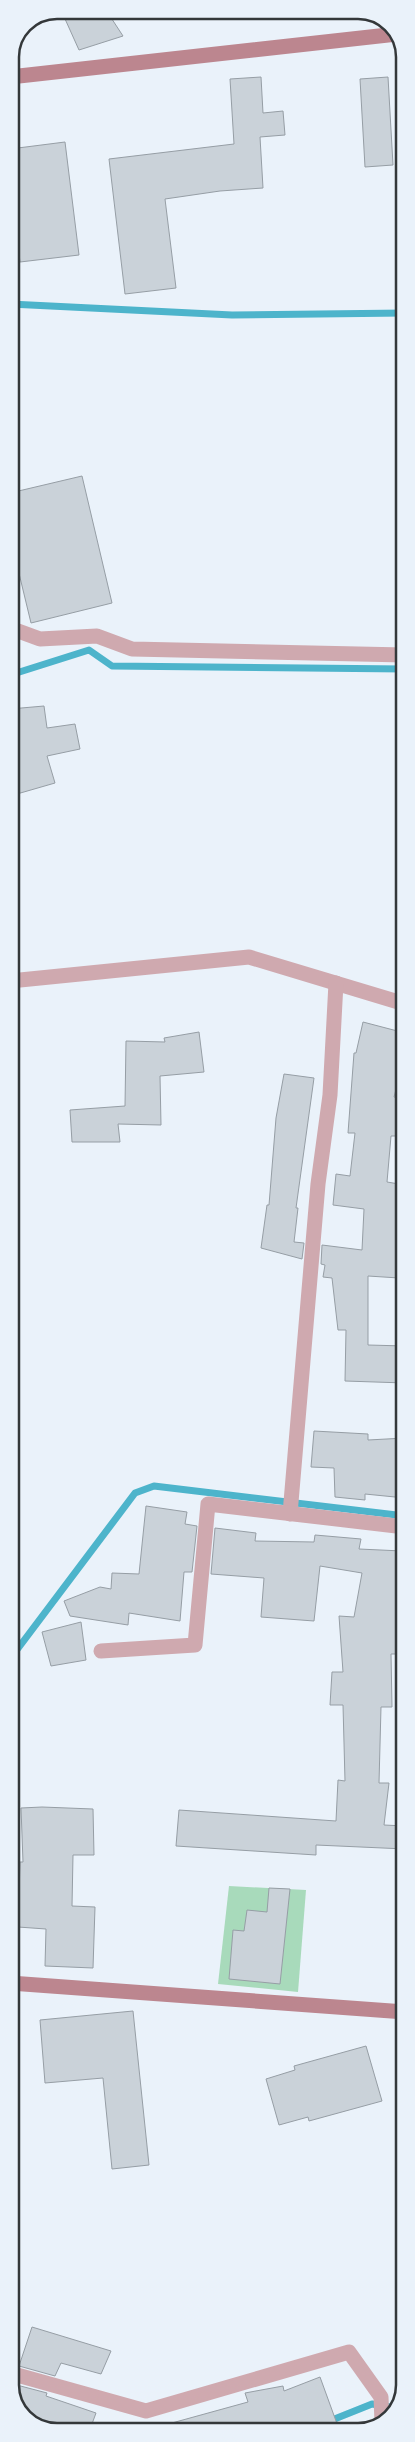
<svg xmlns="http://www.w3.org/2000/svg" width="415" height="2442" font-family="'PT Sans Narrow',sans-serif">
	<rect width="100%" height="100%" fill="#eaf2fa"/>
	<polygon fill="#a8dabb" points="229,1886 306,1890 298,1992 218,1984"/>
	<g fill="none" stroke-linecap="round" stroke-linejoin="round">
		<g stroke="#4db4cb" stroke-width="7">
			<polyline points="10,304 232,315 405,313"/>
			<polyline points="10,675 89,650 112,666 405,669"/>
			<polyline points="10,1659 135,1493 154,1486 405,1516"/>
			<polyline points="327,2422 372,2404 396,2408"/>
		</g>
	</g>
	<g fill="#cad2d9" stroke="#969ea5">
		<polygon points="61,10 106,10 123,36 79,50"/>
		<polygon points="261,77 263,113 283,111 285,135 260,137 263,188 220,191 165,199 176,288 125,294 109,159 234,144 230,79"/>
		<polygon points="388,77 393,165 365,167 360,79"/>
		<polygon points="65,142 79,255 20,262 12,197 10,198 10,149"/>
		<polygon points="82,476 112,603 31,623 10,536 10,493"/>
		<polygon points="44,706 47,728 75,724 80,749 47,756 55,783 10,796 10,709"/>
		<polygon points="363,1022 405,1033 405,1055 394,1097 402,1098 402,1136 391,1136 387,1182 405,1185 402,1222 405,1223 405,1234 399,1278 368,1276 368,1345 405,1346 405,1383 345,1381 346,1330 338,1330 332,1278 323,1277 325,1265 321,1264 322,1245 362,1250 364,1209 333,1205 336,1174 350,1176 355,1133 348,1133 354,1053 356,1053"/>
		<polygon points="199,1032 204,1072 160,1076 161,1125 118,1124 120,1142 72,1142 70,1110 125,1106 126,1041 165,1042 164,1038"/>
		<polygon points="284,1074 314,1078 296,1208 298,1208 294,1242 304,1243 302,1259 261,1248 267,1205 269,1205 276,1118"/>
		<polygon points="314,1431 368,1434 368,1440 405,1438 405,1498 365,1494 365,1500 335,1497 334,1468 311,1467"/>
		<polygon points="146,1506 187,1512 185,1524 197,1526 192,1572 184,1572 180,1621 129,1613 128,1625 70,1616 64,1601 100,1587 111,1589 112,1573 139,1574"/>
		<polygon points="215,1528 256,1533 255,1541 314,1542 315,1535 361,1539 359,1549 402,1551 400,1620 403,1621 402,1654 391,1654 392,1707 381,1707 379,1783 389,1783 384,1825 405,1826 405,1849 316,1845 316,1855 176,1846 179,1810 336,1821 338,1780 345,1781 343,1705 330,1705 332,1672 343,1672 339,1616 354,1617 362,1573 320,1566 314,1621 261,1617 264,1578 211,1574"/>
		<polygon points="81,1622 86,1660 51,1666 42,1632"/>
		<polygon points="42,1807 93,1809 94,1855 73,1855 72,1906 95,1907 93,1968 45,1966 46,1929 18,1927 20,1862 23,1862 21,1808"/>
		<polygon points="269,1888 290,1889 280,1984 229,1979 233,1930 244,1931 247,1910 267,1912"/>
		<polygon points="133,2011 149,2165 112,2169 103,2078 45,2083 40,2020"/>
		<polygon points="366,2046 382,2101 309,2121 308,2117 279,2125 266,2079 295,2070 294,2066"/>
		<polygon points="32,2327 111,2351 101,2374 61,2363 55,2376 19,2366"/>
		<polygon points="320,2377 340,2432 162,2432 161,2426 248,2402 245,2393 283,2386 284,2391"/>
		<polygon points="13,2384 47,2393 46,2396 96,2413 89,2432 51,2432 23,2418 11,2392"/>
	</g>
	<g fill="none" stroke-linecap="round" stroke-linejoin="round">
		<g stroke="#cfa9af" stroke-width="15">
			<polyline points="10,628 40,639 97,636 132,649 405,655"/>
			<polyline points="10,981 249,957 405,1004"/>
			<polyline points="290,1514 318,1184 330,1095 336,983"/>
			<polyline points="101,1651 195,1645 208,1504 405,1527"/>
			<polyline points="10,2373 146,2411 349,2352 381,2397 382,2422"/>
		</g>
		<g stroke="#bc868f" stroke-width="15">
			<polyline points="10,77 397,34"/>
			<polyline points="10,1983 405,2012"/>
		</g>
	</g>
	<path d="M0 0H415V2442H0ZM57 19H358A38 38 0 0 1 396 57V2385A38 38 0 0 1 358 2423H57A38 38 0 0 1 19 2385V57A38 38 0 0 1 57 19Z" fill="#eaf2fa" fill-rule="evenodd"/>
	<path fill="none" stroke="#34383a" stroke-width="2.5" d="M57 19H358A38 38 0 0 1 396 57V2385A38 38 0 0 1 358 2423H57A38 38 0 0 1 19 2385V57A38 38 0 0 1 57 19Z"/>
</svg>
